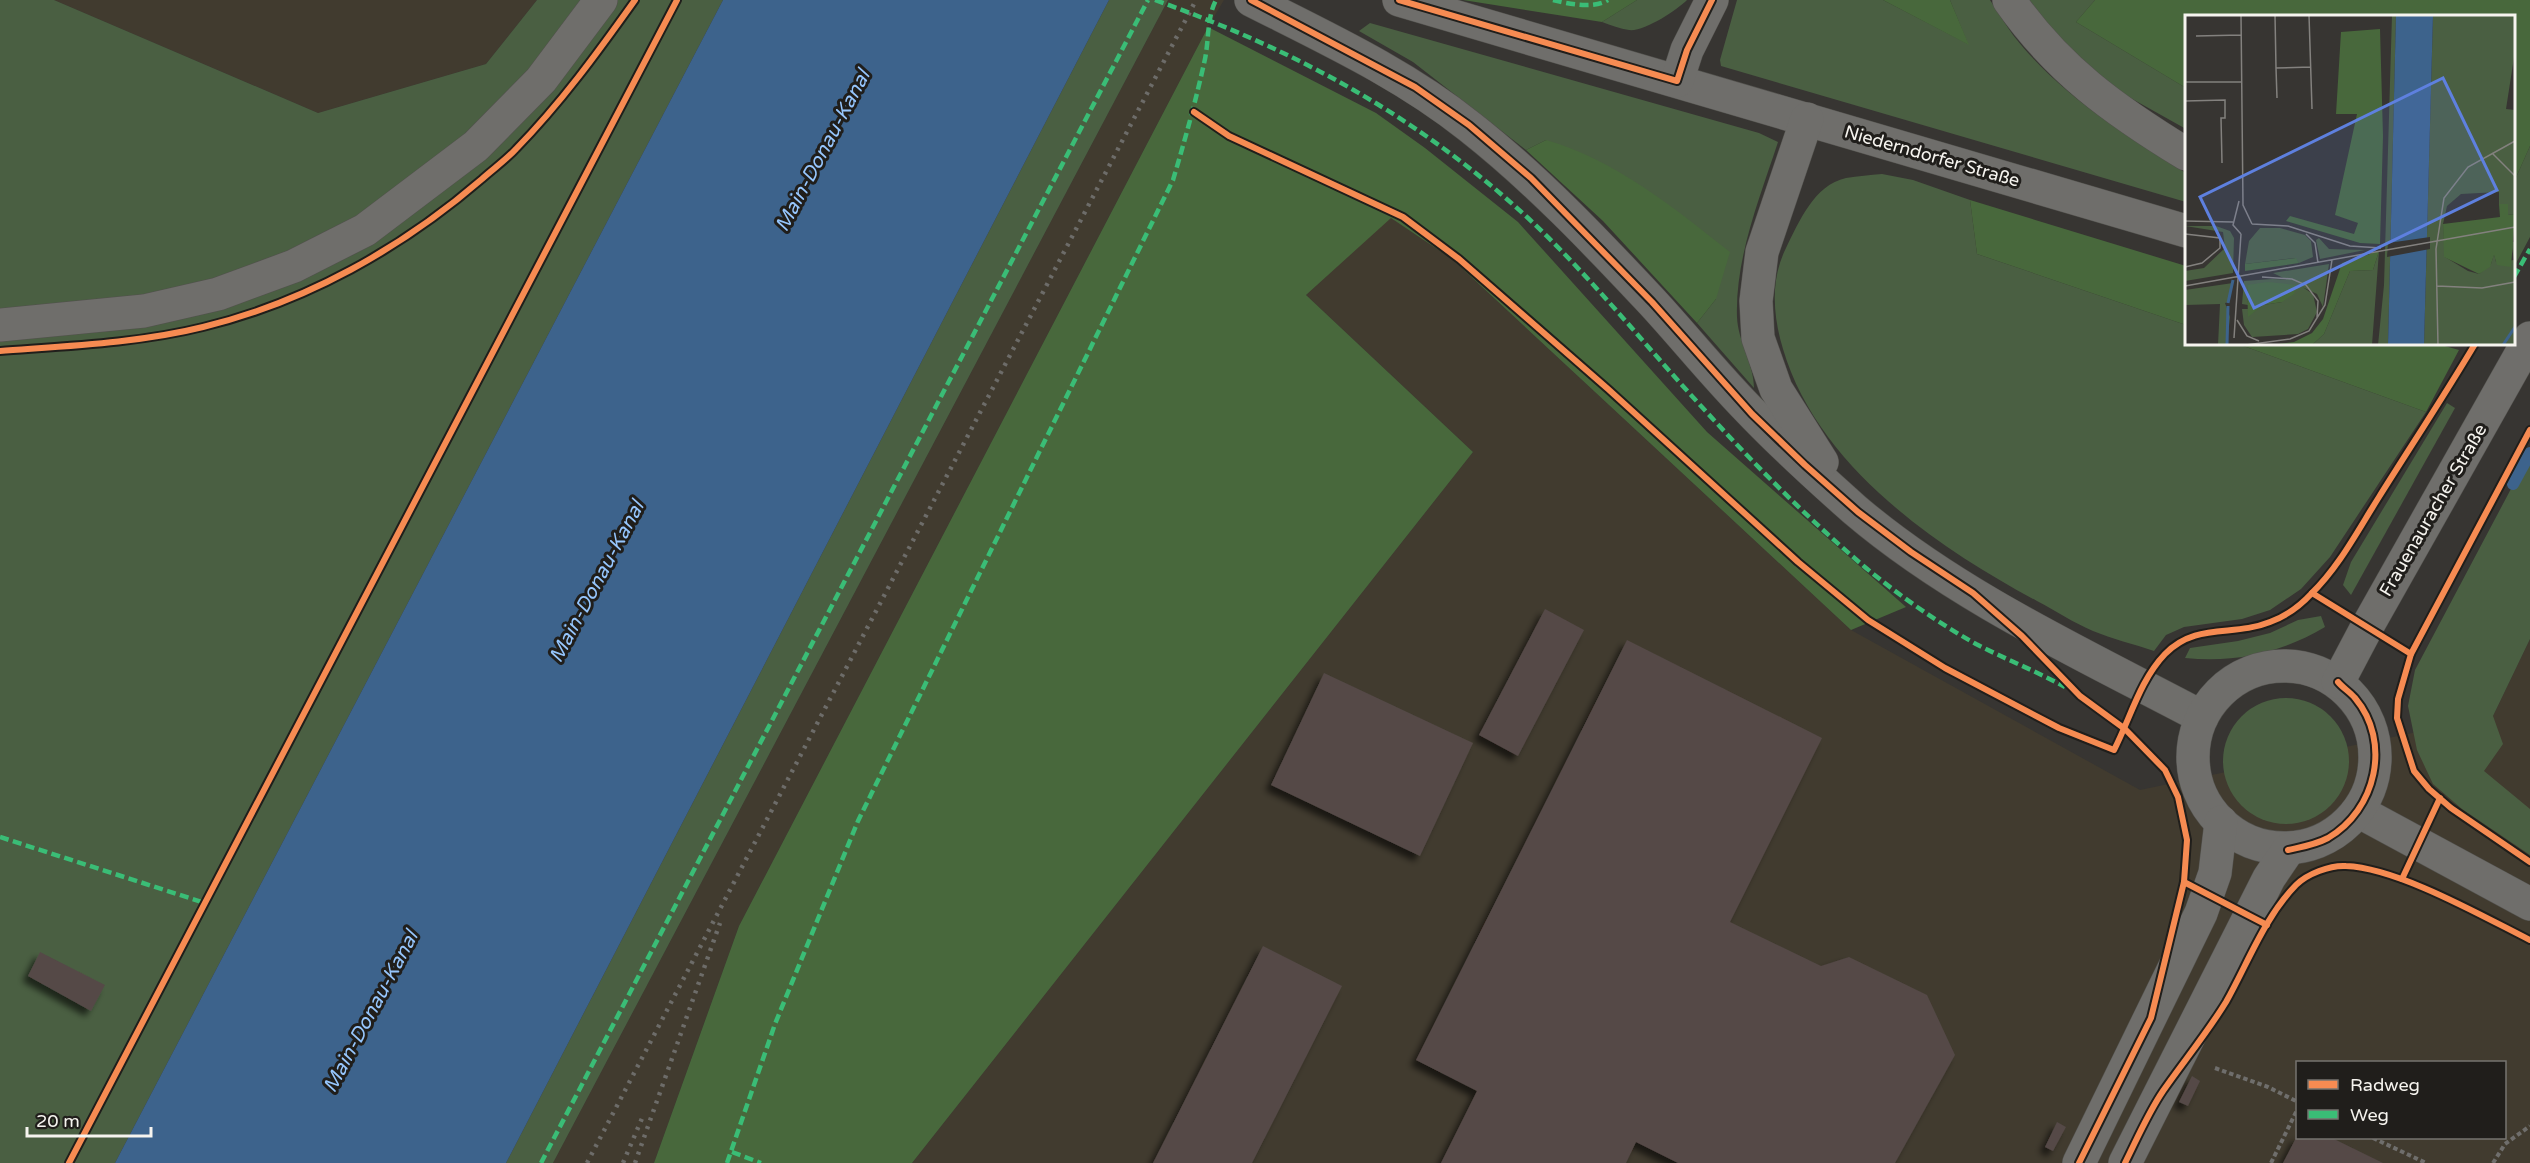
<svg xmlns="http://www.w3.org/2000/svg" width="2530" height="1163" font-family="'Varela Round',sans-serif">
	<defs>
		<filter id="shadow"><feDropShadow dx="-5.5" dy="5.5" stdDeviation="3" flood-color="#0009"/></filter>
	</defs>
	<rect width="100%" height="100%" fill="#373532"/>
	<g fill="#413b2f" fill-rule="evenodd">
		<polygon points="54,0 537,0 486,64 318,113"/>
		<polygon points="1168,0 1224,0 1208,27 739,926 654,1163 553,1163"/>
		<path d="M 1391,217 L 1452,259 L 1851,630 L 2140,790 L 2493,716 L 2530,639 L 2530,1163 L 912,1163 L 1473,452 L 1306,295 ZM 2298,1062 L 2504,1062 L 2504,1138 L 2298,1138 Z"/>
	</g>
	<g fill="#4a5f42">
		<polygon points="0,0 54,0 318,113 486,64 537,0 723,0 115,1163 0,1163"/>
		<polygon points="1109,0 1168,0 553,1163 506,1163"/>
		<path d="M 1637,0 L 1687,0 C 1677,10 1644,32 1629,30 C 1620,29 1611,25 1602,22 Z"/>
		<path d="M 1737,0 L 1883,0 L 1968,44 L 1950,0 L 1990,0 C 1998,12 2005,24 2013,35 C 2059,94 2124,134 2186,173 L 2186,202 L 1721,66 L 1720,60 Z"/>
		<polygon points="2029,0 2095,0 2076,22 2186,88 2186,129 2102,82 2051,28"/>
		<path d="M 1370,23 L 1759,133 L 1778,142 C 1760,197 1735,258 1737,317 C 1738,342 1754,364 1754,388 L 1697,323 L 1716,299 L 1546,140 L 1526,150 L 1413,62 L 1359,31 Z"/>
		<polygon points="2530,146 2530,237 2514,267 2514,182"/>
		<path d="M 1882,174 L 1913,180 L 1970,200 L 1977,254 L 2186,325 L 2186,344 L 2238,344 L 2426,412 L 2330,557 L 2301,589 L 2270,610 L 2242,619 L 2184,627 L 2166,635 L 2154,651 C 2134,644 2112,639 2093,631 C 2074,623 2056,611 2037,601 C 1936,547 1817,465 1783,349 C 1773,316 1770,280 1786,248 C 1799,222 1814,185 1846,178 C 1858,176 1870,175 1882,174 Z"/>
		<polygon points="2447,403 2455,408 2351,595 2343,585 2351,562"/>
		<polygon points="2530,453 2530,639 2493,716 2503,744 2484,771 2530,809 2530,855 2462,809 2433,784 2417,750 2408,706 2415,670"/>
		<path d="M 2321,616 L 2325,627 C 2281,653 2237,663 2185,658 L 2190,648 L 2238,641 L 2270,633 L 2298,620 Z"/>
		<circle cx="2286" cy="761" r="63"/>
	</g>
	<g fill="#48683c">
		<polygon points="1463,0 1637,0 1602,22"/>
		<polygon points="1883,0 1950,0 1969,45"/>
		<polygon points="2095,0 2530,0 2530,146 2514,182 2514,16 2186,16 2186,88 2076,22"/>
		<polygon points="1208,27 1376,113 1425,148 1518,222 1707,432 1906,607 1851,630 1452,259 1391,218 1306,295 1473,452 912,1163 654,1163 739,926"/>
		<path d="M 1546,140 C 1616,160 1674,208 1730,252 L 1716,299 L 1697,323 L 1603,221 L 1526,150 Z"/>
		<polygon points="1970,200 2186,266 2186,325 1977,254"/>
		<polygon points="2238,344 2438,344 2459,350 2426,412"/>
	</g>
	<polygon fill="#3d638c" points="723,0 1109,0 506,1163 115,1163"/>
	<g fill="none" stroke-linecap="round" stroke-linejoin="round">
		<polyline stroke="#3d638c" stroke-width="12" points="2513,484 2530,453"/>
	</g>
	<g fill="#544947" filter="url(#shadow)">
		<polygon points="1545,609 1584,630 1518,756 1479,735"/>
		<polygon points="1627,640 1822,738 1730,922 1821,966 1849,957 1927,995 1955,1055 1895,1163 1678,1163 1636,1142 1626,1163 1441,1163 1477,1091 1416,1060"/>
		<polygon points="1324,673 1473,743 1420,856 1271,785"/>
		<polygon points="1263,946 1342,986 1252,1163 1153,1163"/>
		<polygon points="40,952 105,985 91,1011 28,976"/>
		<polygon points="2192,1076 2200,1081 2188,1106 2179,1102"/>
		<polygon points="2057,1122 2066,1127 2053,1151 2045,1147"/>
		<polygon points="2298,1134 2298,1138 2332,1138 2383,1163 2283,1163"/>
	</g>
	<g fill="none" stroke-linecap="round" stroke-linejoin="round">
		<defs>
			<polyline id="street" points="2358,811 2530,904"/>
			<g id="secondary">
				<path d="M 1251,0 C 1326,38 1404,74 1470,127 C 1536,179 1595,241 1653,303 C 1687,340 1718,379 1754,415 C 1786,448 1820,479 1855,510 C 1956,596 2085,655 2202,717"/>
				<polyline points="1399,0 2186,231"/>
				<path d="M 2009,0 C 2058,70 2114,110 2186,154"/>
				<polyline points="1677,81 1687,50 1712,0"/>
				<polyline points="1807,119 1762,252 1756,301 1758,338 1776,389 1822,462"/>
				<polyline points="0,325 144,311 218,294 294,266 365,230 476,146 541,80 601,0"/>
				<circle cx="2284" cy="757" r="91"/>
				<polyline points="2338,682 2367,627 2530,338"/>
				<polyline points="2079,1163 2201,913 2215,873 2221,822"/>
				<polyline points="2125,1163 2269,878 2288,850"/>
			</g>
		</defs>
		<use href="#street" stroke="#52514d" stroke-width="34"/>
		<use href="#secondary" stroke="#52514d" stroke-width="34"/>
		<g stroke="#6f6e6c" stroke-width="4" stroke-dasharray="4.5 3" stroke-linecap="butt">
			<polyline points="2215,1068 2268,1087 2298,1102"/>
			<polyline points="2373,1138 2426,1163"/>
			<polyline points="2271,1163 2298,1108"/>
			<polyline points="2493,1163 2505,1144 2530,1126"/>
		</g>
		<use href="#street" stroke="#6f6e6b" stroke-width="33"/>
		<use href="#secondary" stroke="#6f6e6b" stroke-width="33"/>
		<g stroke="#6d6c69" stroke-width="4.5" stroke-dasharray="3 6" stroke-linecap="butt">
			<polyline points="587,1163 1196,0"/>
			<polyline points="623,1163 643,1116"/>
			<polyline points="635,1163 720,923"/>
		</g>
		<g stroke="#3abd76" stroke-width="4.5" stroke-dasharray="9 4.5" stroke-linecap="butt">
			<path d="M 1155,0 C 1297,51 1416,115 1528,218 C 1590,276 1643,343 1701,406 C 1753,463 1807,518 1866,568 C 1900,596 1938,623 1976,644 C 2005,659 2036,671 2065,687"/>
			<path d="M 1553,0 C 1569,4 1593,9 1608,0"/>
			<polyline points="2514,277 2530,249"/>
			<polyline points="0,837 205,903"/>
			<polyline points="732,1152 761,1163"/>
			<polyline points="541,1163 1148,0"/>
			<path d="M 727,1163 L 775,1024 L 858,821 L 1173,180 C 1185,140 1196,100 1205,59 C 1209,39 1207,17 1216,0"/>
		</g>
		<defs>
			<g id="cycleway">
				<polyline points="1251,0 1415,87 1469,125 1531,178 1652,302 1752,414 1805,465 1858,512 1911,552 1973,593 2022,636 2080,696 2125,729 2165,770 2178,797 2187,840 2184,882 2151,1018 2079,1163"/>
				<polyline points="1399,0 1677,81 1687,50 1712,0"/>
				<path d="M 1194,112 L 1229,136 L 1403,217 L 1459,259 L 1608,389 L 1798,562 L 1868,620 L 1945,668 L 2059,728 L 2114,750 C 2130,719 2140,680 2165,654 C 2196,622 2233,637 2270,622 C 2286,616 2300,606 2311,594 C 2339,567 2358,530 2379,497 C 2411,446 2444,396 2475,344"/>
				<path d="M 0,351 C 66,346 139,343 203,327 C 306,302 402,248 482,179 C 493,169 506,160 516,149 C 561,103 598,52 635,0"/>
				<polyline points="2530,430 2411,654 2398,699 2397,718 2414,771 2429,789 2451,808 2530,862"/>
				<polyline points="2312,593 2411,654"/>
				<path d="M 2288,850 C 2301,847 2315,845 2328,838 C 2376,810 2392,742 2355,698 C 2350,692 2343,688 2338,682"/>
				<polyline points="2402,879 2440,798"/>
				<polyline points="2184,882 2267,925"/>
				<polyline points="69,1163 677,0"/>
				<path d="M 2125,1163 C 2137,1139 2148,1113 2163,1091 C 2184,1061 2207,1033 2226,1002 C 2248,963 2264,918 2296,885 C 2307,874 2330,865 2346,866 C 2398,868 2482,916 2530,940"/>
			</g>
		</defs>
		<use href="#cycleway" stroke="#201e1b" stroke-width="10"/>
		<use href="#cycleway" stroke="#f68b52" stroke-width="6"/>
	</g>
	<g text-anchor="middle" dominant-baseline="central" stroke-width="6" stroke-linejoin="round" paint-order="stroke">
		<g font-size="18" fill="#f6f4ef" stroke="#201e1b">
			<text transform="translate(1932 156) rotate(16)">Niederndorfer Straße</text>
			<text transform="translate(2433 510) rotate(-60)">Frauenauracher Straße</text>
		</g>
		<g font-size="20" font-style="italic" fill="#96c6fd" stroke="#201e1b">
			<text transform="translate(823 151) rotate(-62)">Main-Donau-Kanal</text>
			<text transform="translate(597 582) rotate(-62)">Main-Donau-Kanal</text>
			<text transform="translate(371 1012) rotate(-62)">Main-Donau-Kanal</text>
		</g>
	</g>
	<g transform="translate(2185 15)">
		<rect width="330" height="330" fill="#373532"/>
		<path d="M 207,0 L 211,0 L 203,330 L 193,330 L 199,270 ZM 248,0 L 330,0 L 330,36 L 321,94 L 330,95 L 330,199 L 323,200 L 323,189 L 314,189 L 314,177 L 276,179 L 262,191 L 258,209 L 260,242 L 283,256 L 294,259 L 306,249 L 309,239 L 311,247 L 329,245 L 326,227 L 330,227 L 330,330 L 239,330 ZM 0,211 L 31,211 L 45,216 L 49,223 L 48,258 L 0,266 L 0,256 L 19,253 L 40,233 L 38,217 ZM 75,213 L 95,213 L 120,220 L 126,226 L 128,242 L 114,248 L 110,243 L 60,249 L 64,226 ZM 134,223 L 144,234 L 180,235 L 135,244 L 131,225 ZM 194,236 L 187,330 L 127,330 L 139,319 L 165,256 L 188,255 ZM 144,249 L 138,292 L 132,279 L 88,258 ZM 87,264 L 107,265 L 128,279 L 132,297 L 123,314 L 113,319 L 67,322 L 59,310 L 57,294 L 63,294 L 63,301 L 78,290 L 97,287 L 62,270 L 63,290 L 57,289 L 59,266 ZM 48,268 L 44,287 L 40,288 L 45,302 L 42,330 L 33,330 L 35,289 L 0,290 L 0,275 Z" fill="#4a5f42"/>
		<path d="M 195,14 L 198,121 L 195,229 L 175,228 L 101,206 L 105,201 L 169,219 L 173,208 L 150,200 L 172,99 L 151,99 L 156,17 ZM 314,189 L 323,189 L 323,200 L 330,199 L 326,252 L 312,250 L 309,240 L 305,252 L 294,259 L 259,242 L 258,209 L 315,202 ZM 194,236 L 188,255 L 165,256 L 139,319 L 127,330 L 85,330 L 109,327 L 127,318 L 138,304 L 157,248 ZM 111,243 L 114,248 L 60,256 L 60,249 ZM 83,267 L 112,270 L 109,279 L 97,287 L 78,290 L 63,302 L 62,270 Z" fill="#48683c"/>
		<path d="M 211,0 L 248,0 L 239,330 L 203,330 Z" fill="#3d638c"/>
		<path d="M 245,222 L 245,234 L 202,242 L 203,228 Z" fill="#373532"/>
		<path fill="none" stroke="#3d638c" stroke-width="3" d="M 43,288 L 48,265M 42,330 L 43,291M 318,330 L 330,312"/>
		<path fill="none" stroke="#83817e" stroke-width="1.5" d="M 56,0 L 58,190 L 67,209M 90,0 L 91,53M 124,0 L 127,94M 11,21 L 56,20M 0,67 L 56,67M 92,83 L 91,53 L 126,52M 0,86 L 40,85 L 40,103 L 36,103 L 37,148M 307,138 L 330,161M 54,186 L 48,210 L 56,219M 0,206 L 48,207M 67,209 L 103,211 L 165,231 L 196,233M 0,219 L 35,223 L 35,233 L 17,248 L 0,252M 121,219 L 130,228 L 133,248M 77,262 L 107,264 L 121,270 L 133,286 L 132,303M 0,271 L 330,212M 252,271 L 297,273 L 330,267M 52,305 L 62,321 L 74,326M 49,323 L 56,219M 61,330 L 105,324 L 124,316 L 140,290 L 147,245M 253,330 L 251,234 L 259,183 L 283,152 L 330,126"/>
		<path fill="#5e80df" fill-opacity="0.15" stroke="#5e80df" stroke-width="3" d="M 258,63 L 312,175 L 69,293 L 15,182 Z"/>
		<rect width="330" height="330" fill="none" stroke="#f6f4ef" stroke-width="3"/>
	</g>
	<rect x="2296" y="1061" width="210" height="78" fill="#201e1b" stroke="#767470" stroke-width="1.5"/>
	<rect x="2308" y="1080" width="30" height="9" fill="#f68b52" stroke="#767470" stroke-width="1.5"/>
	<text x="2350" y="1091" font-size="18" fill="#f6f4ef">Radweg</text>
	<rect x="2308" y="1110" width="30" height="9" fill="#3abd76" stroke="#767470" stroke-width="1.5"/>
	<text x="2350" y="1121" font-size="18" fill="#f6f4ef">Weg</text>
	<path d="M27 1127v9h124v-9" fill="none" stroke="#f6f4ef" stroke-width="3"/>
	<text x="36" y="1127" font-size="18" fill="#f6f4ef" stroke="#201e1b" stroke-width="4.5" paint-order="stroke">20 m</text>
</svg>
